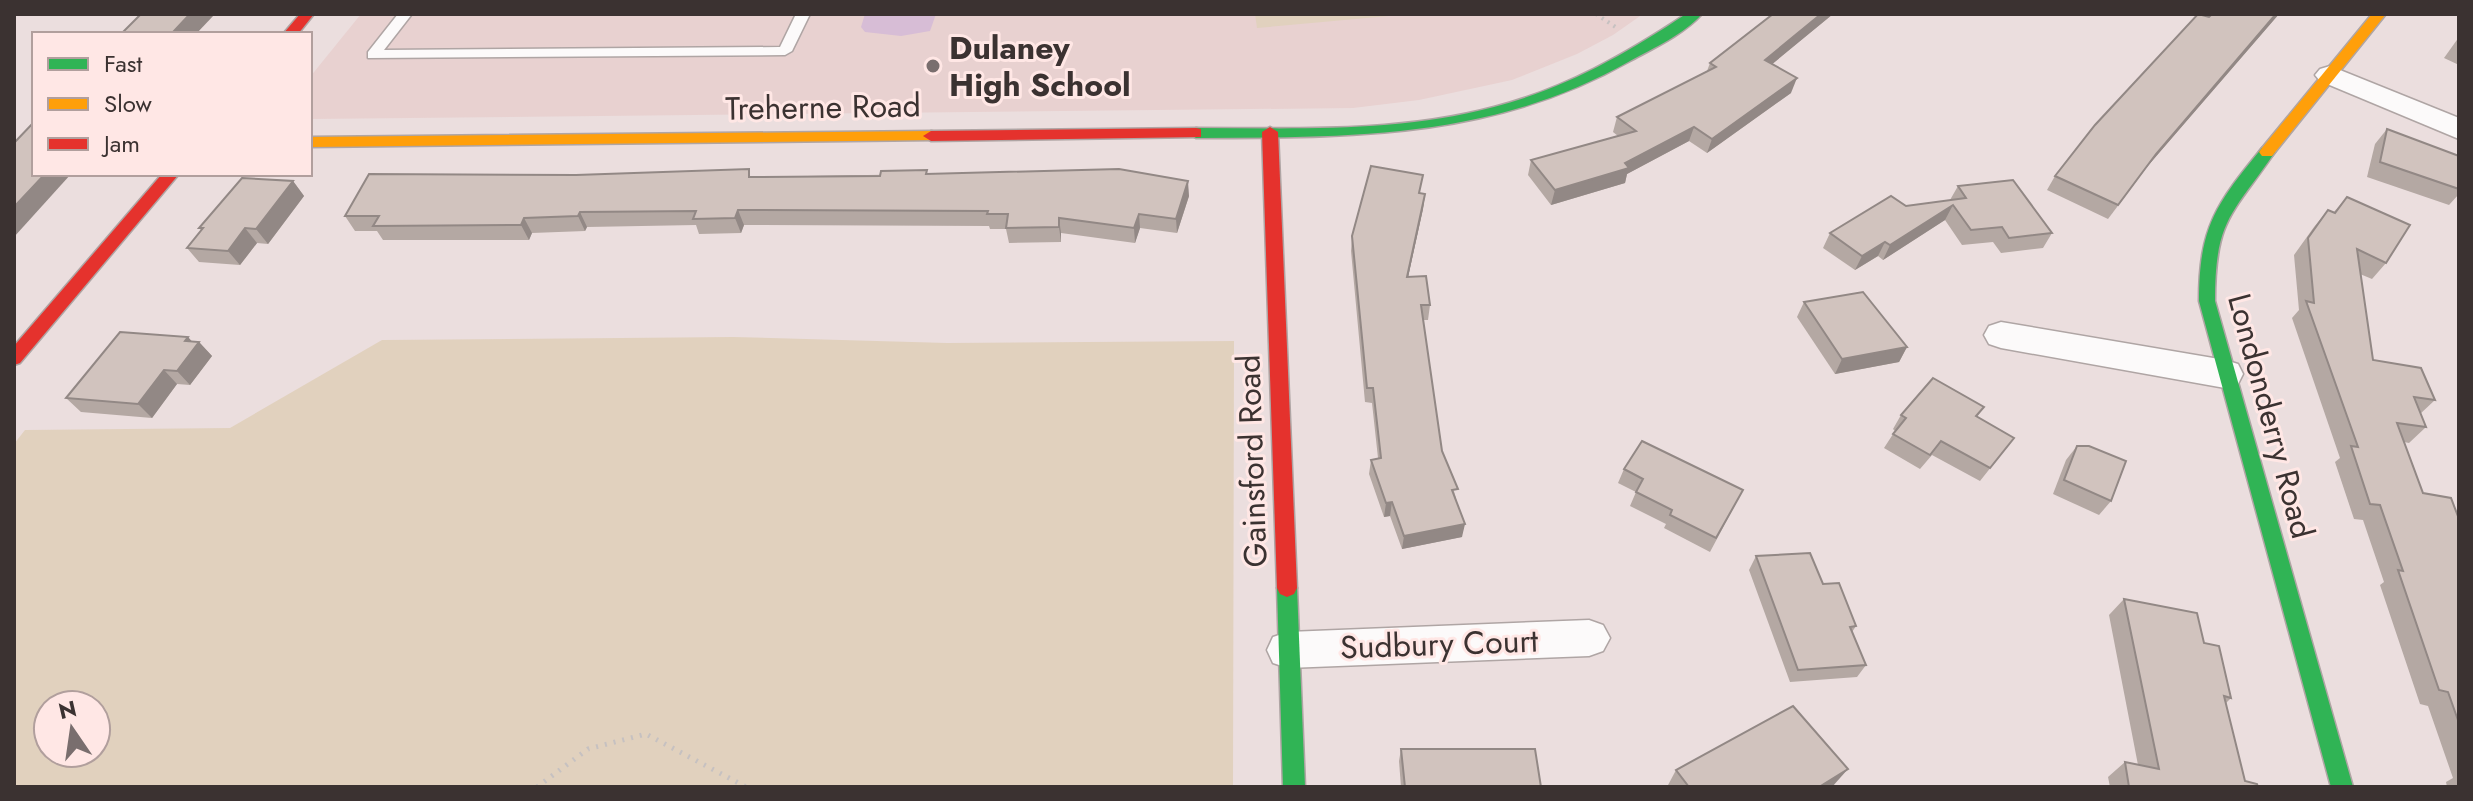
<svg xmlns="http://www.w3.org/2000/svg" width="2473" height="801" font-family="Jost,sans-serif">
	<rect width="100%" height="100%" fill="#ebdede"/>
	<polygon fill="#e8d1d0" points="361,14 1643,14 1613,35 1577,54 1512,80 1419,100 1353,108 310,119 310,77"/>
	<g fill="#e1d1be" fill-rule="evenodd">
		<polygon points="1255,14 1411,14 1257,28"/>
		<path d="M 733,337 L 947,343 L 1234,341 L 1233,787 L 14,787 L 14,444 L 25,430 L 230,428 L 382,340 ZM 48,705 L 96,705 L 96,753 L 48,753 Z"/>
	</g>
	<polygon fill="#d7bdd6" points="865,14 936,14 930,31 901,36 865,32 861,27"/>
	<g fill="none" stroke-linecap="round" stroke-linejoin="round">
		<defs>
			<polygon id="lane" points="398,14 412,14 384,50 780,47 796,14 810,14 792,51 785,55 368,58 368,52"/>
			<g id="street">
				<polygon points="2330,66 2459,118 2459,139 2320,81 2315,75 2320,69"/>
				<polygon points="2001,322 2225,360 2238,364 2243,374 2238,384 2225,388 2001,348 1989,344 1984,335 1989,326"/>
				<polygon points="1589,620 1603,625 1610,638 1603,651 1589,656 1288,668 1273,663 1267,650 1273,637 1288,632"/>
			</g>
			<g id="fast">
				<path d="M 1686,14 L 1702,14 C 1684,34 1654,48 1630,61 C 1491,140 1351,137 1196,138 L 1188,133 L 1196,128 C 1295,128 1397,133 1494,107 C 1564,89 1626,54 1686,14 Z"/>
				<path d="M 2267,147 L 2275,152 C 2232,215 2215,219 2215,301 L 2353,787 L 2331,787 L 2199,301 C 2199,227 2216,204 2262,148 Z"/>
				<polygon points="1287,579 1294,582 1297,588 1305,787 1283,787 1277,588 1280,582"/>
			</g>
			<g id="slow">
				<polygon points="2372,14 2386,14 2272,156 2262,156 2259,152 2262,148"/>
				<polygon points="931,131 936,132 936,140 310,147 310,137"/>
			</g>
			<g id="jam">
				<polygon points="300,14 314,14 298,34 283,34"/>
				<polygon points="1270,127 1278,132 1297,588 1294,594 1287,597 1280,594 1277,588 1262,132"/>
				<polygon points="1196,128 1201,129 1201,137 931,141 923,136 931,131"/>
				<polygon points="162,174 179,174 20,363 14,365 14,346"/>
			</g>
		</defs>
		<use href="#lane" stroke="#afa5a4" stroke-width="3"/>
		<use href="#street" stroke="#afa5a4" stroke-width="3"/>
		<use href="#fast" stroke="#afa5a4" stroke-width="3"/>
		<use href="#slow" stroke="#afa5a4" stroke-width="3"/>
		<use href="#jam" stroke="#afa5a4" stroke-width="3"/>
		<polyline stroke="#c6c1c1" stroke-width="4" stroke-dasharray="2 5" stroke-linecap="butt" points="1596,14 1617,28"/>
		<polyline stroke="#c6c1c1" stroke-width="5" stroke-dasharray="2 7" stroke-linecap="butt" points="537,787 588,749 646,734 746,787"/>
		<use href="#lane" fill="#fcfafa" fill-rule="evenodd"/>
		<use href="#street" fill="#fcfafa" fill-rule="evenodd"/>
		<use href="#fast" fill="#30b455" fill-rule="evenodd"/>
		<use href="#slow" fill="#ff9f0a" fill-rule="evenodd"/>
		<use href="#jam" fill="#e5322d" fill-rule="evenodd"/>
	</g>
	<g fill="#b4a8a3">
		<polygon points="1773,14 1833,14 1772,64 1791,93 1707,153 1689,141 1627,174 1625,183 1551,205 1528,175 1531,160 1618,136 1613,132 1617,117 1707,71 1710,63"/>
		<polygon points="2212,14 2279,14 2146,168 2108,219 2047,190 2055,176"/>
		<polygon points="2459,37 2459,65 2444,58"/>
		<polygon points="2387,129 2459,156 2459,194 2449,205 2367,177 2375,144"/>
		<polygon points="928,174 1189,196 1177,233 1140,228 1135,243 1061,233 1061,242 1009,243 1006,229 990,229 989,226 744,225 741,233 699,234 696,225 587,227 585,231 532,233 529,240 383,240 377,231 355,231 345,216 752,177"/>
		<polygon points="293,181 304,196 268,244 257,243 240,265 199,262 187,248 201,230 199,228"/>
		<polygon points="1958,186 2052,233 2043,248 2001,253 1993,242 1962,245 1945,220 1883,260 1878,256 1855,270 1823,248 1830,233 1906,206 1950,200"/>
		<polygon points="1420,193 1425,194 1423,209 1408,277 1430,305 1428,320 1423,320 1442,451 1456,498 1462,537 1402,549 1390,516 1384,517 1369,474 1371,460 1378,458 1372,403 1365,402 1351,251 1352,236"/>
		<polygon points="2347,197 2386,263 2372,279 2360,274 2373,360 2435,400 2420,414 2426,427 2409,443 2404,442 2423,493 2459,519 2459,787 2447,787 2446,782 2453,778 2428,706 2420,704 2380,585 2384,582 2363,520 2354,519 2335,462 2340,458 2292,318 2299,310 2294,255 2314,227 2328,210 2333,213"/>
		<polygon points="1804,302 1907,347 1899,362 1835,374 1797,317"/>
		<polygon points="188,337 191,341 199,342 212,356 190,385 177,384 152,418 81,412 66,398"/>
		<polygon points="1984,407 1977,417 2003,452 1980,481 1932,455 1920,469 1884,448 1895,431 1893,429 1901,415"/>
		<polygon points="2077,446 2111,501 2099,515 2053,494 2066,460"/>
		<polygon points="1624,469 1743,490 1710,552 1664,528 1666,524 1630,506 1636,492 1618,483"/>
		<polygon points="1756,556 1856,626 1852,632 1866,665 1857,677 1790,682 1749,570"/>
		<polygon points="2124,599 2204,643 2231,698 2226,703 2245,781 2258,787 2110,787 2108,777 2125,762 2138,765 2109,615"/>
		<polygon points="1401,749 1541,787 1401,787 1399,761"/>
		<polygon points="1676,770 1835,785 1832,787 1667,787"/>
	</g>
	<g fill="#928885">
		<polygon points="190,14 215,14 196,34 176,34 174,31"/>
		<polygon points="1821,14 1833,14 1759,75 1765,60"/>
		<polygon points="2276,14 2279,14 2146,168 2108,219 2156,154"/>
		<polygon points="1797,78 1791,93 1707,153 1712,139"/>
		<polygon points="1694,127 1689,141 1627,174 1625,183 1551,205 1555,190 1625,163"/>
		<polygon points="45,174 71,174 14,237 14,207"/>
		<polygon points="293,181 304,196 268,244 256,229"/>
		<polygon points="1188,181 1189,196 1177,233 1176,219"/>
		<polygon points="1425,194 1423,209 1405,291 1407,277"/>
		<polygon points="1953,205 1945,220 1883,260 1890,245"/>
		<polygon points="738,210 744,225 741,233 735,218"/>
		<polygon points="580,212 587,227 585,231 578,216"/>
		<polygon points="1139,214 1140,228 1135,243 1134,228"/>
		<polygon points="524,218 532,233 529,240 521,225"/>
		<polygon points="1059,218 1061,233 1061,242 1059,227"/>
		<polygon points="245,228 257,243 240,265 228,251"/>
		<polygon points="1885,242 1878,256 1855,270 1862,256"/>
		<polygon points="188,337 196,346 199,342 212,356 190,385 177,371 185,341"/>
		<polygon points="1907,347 1899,362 1835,374 1842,359"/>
		<polygon points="164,370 177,384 152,418 138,404"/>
		<polygon points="1392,502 1390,516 1384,517 1386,503"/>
		<polygon points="1465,524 1462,537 1402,549 1404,536"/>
		<polygon points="1848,769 1832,787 1819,787"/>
	</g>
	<g fill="#d1c3be" stroke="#928885" stroke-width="2">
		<polygon points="141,14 190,14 174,31 179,31 176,34 121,34"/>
		<polygon points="1773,14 1821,14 1765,60 1797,78 1712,139 1694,127 1625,163 1629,168 1555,190 1531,160 1636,131 1617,117 1716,67 1710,63"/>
		<polygon points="2198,14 2209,17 2212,14 2276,14 2156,154 2118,205 2055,176 2095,125"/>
		<polygon points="34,122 34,174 45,174 14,207 14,143"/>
		<polygon points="2387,129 2459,156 2459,189 2380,162"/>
		<polygon points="1371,166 1423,175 1419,193 1425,194 1407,277 1426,276 1430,305 1421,305 1442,451 1458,489 1452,490 1465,524 1404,536 1392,502 1386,503 1371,460 1381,458 1373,388 1367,388 1352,236"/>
		<polygon points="749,169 749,177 880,176 881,171 927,170 926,174 1119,169 1188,181 1176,219 1139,214 1134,228 1059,218 1059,227 1006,228 1008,214 987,214 988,211 738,210 735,218 693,219 696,211 580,212 578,216 524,218 521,225 373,226 379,216 345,216 369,174 576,175"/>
		<polygon points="242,178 293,181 256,229 245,228 228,251 187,248 203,228 199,228"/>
		<polygon points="2013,180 2052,233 2009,238 2002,227 1971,230 1953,205 1890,245 1885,242 1862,256 1830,233 1891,196 1906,206 1966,198 1958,186"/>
		<polygon points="2347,197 2410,225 2386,263 2357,249 2373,360 2421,368 2435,400 2414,397 2426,427 2397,423 2423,493 2451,498 2459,519 2459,723 2448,692 2439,690 2398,570 2403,571 2380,505 2370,504 2351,446 2358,447 2306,301 2314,303 2308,238 2328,210 2335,213"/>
		<polygon points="1863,292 1907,347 1842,359 1804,302"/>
		<polygon points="120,332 188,337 185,341 199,342 177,371 164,370 138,404 66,398"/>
		<polygon points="1933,378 1984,407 1976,416 2014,438 1990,468 1941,441 1930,455 1893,434 1906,418 1901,415"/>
		<polygon points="1642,441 1743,490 1716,538 1670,515 1672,510 1636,492 1643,479 1624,469"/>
		<polygon points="2077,446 2089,446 2126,461 2111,501 2064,480"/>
		<polygon points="1810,553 1823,584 1839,583 1856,626 1850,627 1866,665 1798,670 1756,556"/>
		<polygon points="2124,599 2197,613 2204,643 2219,646 2231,698 2224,696 2245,781 2257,784 2258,787 2129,787 2125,762 2159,769"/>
		<polygon points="1793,706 1848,769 1819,787 1689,787 1676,770"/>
		<polygon points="1401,749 1535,749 1541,787 1405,787"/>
	</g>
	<circle fill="#796e6e" stroke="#ffe7e5" stroke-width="3" cx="933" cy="66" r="8"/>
	<g text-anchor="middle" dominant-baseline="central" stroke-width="6" stroke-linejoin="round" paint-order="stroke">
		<g font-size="32" font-weight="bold" fill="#3b3231" stroke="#ffe7e5" text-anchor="start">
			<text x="949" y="48">Dulaney<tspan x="949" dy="37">High School</tspan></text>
		</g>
		<g font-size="32" fill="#3b3231" stroke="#ffe7e5">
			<text transform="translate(823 107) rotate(-1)">Treherne Road</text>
			<text transform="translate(2271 416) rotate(75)">Londonderry Road</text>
			<text transform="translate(1252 461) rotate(-92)">Gainsford Road</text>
			<text transform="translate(1439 644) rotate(-2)">Sudbury Court</text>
		</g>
	</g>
	<rect width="2473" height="801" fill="none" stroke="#3b3231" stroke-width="32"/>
	<rect x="32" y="32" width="280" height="144" fill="#ffe7e5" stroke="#b19f9d" stroke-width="2"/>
	<rect x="48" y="58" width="40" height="12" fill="#30b455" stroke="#b19f9d" stroke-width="2"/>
	<text x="104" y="72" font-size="24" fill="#3b3231">Fast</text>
	<rect x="48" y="98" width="40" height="12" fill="#ff9f0a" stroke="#b19f9d" stroke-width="2"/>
	<text x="104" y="112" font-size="24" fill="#3b3231">Slow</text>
	<rect x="48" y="138" width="40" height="12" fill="#e5322d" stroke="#b19f9d" stroke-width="2"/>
	<text x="104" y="152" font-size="24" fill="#3b3231">Jam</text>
	<g transform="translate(72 729) rotate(347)"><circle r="38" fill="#ffe7e5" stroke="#b19f9d" stroke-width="2"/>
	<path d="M0-6L14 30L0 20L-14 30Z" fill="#796e6e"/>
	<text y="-12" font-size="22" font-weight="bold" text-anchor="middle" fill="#3b3231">N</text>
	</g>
</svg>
